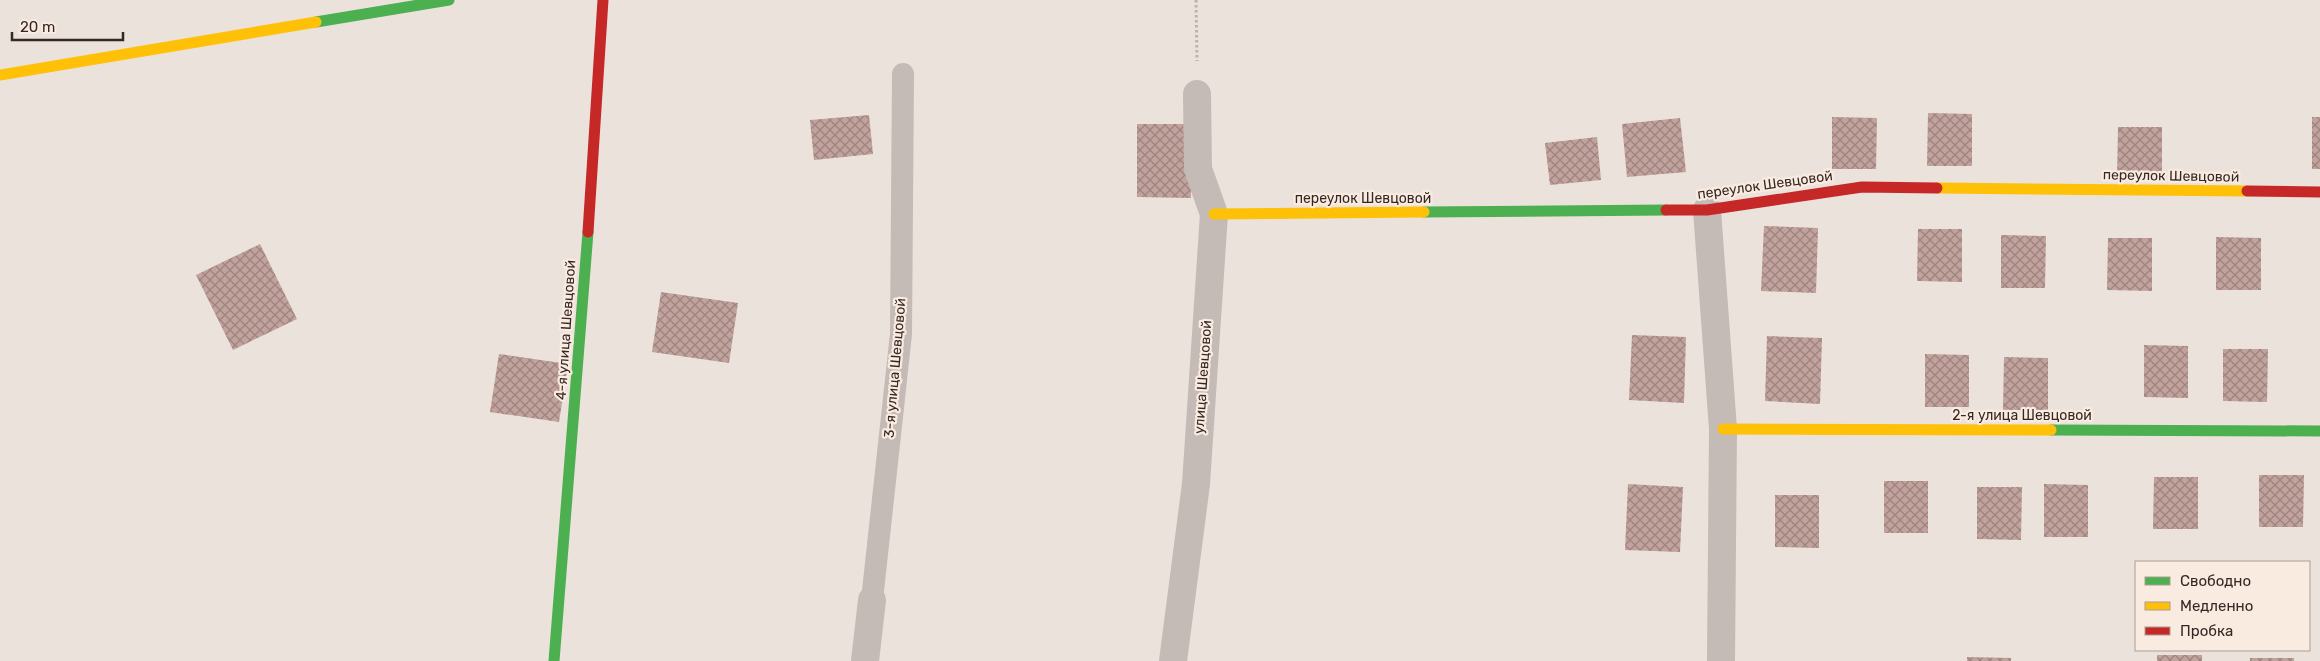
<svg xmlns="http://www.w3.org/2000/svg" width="2320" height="661" font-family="Rubik,sans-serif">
	<defs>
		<pattern id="building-cross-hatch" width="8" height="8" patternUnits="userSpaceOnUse" patternTransform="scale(1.25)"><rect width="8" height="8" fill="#c1a29c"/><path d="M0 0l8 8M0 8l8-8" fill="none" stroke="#9e847f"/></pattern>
	</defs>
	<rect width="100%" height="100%" fill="#ece2dc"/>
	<g fill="url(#building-cross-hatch)">
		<polygon points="1928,113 1972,114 1972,166 1927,166"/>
		<polygon points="869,115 873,154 814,160 810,120"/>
		<polygon points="1832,117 1877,118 1876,169 1832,169"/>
		<rect x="2312" y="117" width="8" height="52"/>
		<polygon points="1680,118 1686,172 1627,177 1622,124"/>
		<polygon points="1137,124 1191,124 1191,198 1137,197"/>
		<polygon points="2118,127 2162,127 2162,179 2117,179"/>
		<polygon points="1597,137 1601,180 1550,185 1545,143"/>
		<polygon points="1764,226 1818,228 1816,293 1761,291"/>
		<polygon points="1918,229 1962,229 1962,282 1917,281"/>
		<polygon points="2001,235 2046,236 2045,288 2001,288"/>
		<polygon points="2216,237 2261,238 2261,290 2216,290"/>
		<polygon points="2108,238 2152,238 2152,291 2107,290"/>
		<polygon points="260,244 297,319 233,350 196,275"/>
		<polygon points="661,292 738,303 729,363 652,352"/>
		<polygon points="1632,335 1686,337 1684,403 1629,400"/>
		<polygon points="1767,336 1822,338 1820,404 1765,401"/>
		<polygon points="2144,345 2188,346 2188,398 2144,397"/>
		<polygon points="2223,349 2268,349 2267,402 2223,401"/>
		<polygon points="499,354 568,364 559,422 490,412"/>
		<polygon points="1925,354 1969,355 1969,407 1925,407"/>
		<polygon points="2004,357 2048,358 2048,410 2003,410"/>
		<polygon points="2259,475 2304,475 2303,527 2259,527"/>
		<polygon points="2154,477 2198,477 2198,529 2153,529"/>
		<rect x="1884" y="481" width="44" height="52"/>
		<polygon points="1628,484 1683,487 1680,552 1625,550"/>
		<polygon points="2044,484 2088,485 2088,537 2044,537"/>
		<polygon points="1977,487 2022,487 2021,540 1977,539"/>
		<polygon points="1775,495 1819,495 1819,548 1775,547"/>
		<rect x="2157" y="655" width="45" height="6"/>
		<polygon points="1967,657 2011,658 2011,661 1967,661"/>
		<rect x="2250" y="658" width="44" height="3"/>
	</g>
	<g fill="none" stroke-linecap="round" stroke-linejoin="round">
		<polyline stroke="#bdb3ae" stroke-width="3" stroke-dasharray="2.5 2.5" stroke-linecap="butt" points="1196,0 1197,61"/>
		<polyline stroke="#c4bab6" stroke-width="22" points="872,600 901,334 903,74"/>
		<g stroke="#c4bab6" stroke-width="28">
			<polyline points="1707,210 1723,429 1721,661"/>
			<polyline points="865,661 872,600"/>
			<polyline points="1173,661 1196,484 1214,214 1198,169 1197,94"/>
		</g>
		<g stroke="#4caf50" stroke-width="11">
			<polyline points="316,22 449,0"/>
			<polyline points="1424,212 1666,210"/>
			<polyline points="2051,430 2320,431"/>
			<polyline points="554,661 588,232"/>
		</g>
		<g stroke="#ffc107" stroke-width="11">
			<polyline points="0,75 316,22"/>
			<polyline points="1937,188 2247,191"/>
			<polyline points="1214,214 1424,212"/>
			<polyline points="1723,429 2051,430"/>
		</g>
		<g stroke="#c62828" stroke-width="11">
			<polyline points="2247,191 2320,192"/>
			<polyline points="1666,210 1707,210 1862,187 1937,188"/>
			<polyline points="588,232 603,0"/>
		</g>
	</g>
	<g text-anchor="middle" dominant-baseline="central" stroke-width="4.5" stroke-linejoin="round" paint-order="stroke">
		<g font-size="14" fill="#352724" stroke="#faebe1">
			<text transform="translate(2171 176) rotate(1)">переулок Шевцовой</text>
			<text transform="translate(1765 185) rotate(-8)">переулок Шевцовой</text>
			<text x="1363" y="198">переулок Шевцовой</text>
			<text transform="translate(566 330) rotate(-86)">4-я улица Шевцовой</text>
			<text transform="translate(895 368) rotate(-85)">3-я улица Шевцовой</text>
			<text transform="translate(1203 377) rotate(-86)">улица Шевцовой</text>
			<text x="2022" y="415">2-я улица Шевцовой</text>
		</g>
	</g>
	<rect x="2135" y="561" width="175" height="90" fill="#faebe1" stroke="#ab9d95"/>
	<rect x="2145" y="577" width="25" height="8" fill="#4caf50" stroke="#ab9d95"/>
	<text x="2180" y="586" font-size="15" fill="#352724">Свободно</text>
	<rect x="2145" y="602" width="25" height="8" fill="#ffc107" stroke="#ab9d95"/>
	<text x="2180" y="611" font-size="15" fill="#352724">Медленно</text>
	<rect x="2145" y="627" width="25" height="8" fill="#c62828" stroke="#ab9d95"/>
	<text x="2180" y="636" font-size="15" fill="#352724">Пробка</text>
	<path d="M12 32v8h111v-8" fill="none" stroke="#352724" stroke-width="2.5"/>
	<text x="20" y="32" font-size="15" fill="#352724" stroke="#faebe1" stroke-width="4" paint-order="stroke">20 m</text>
</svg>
